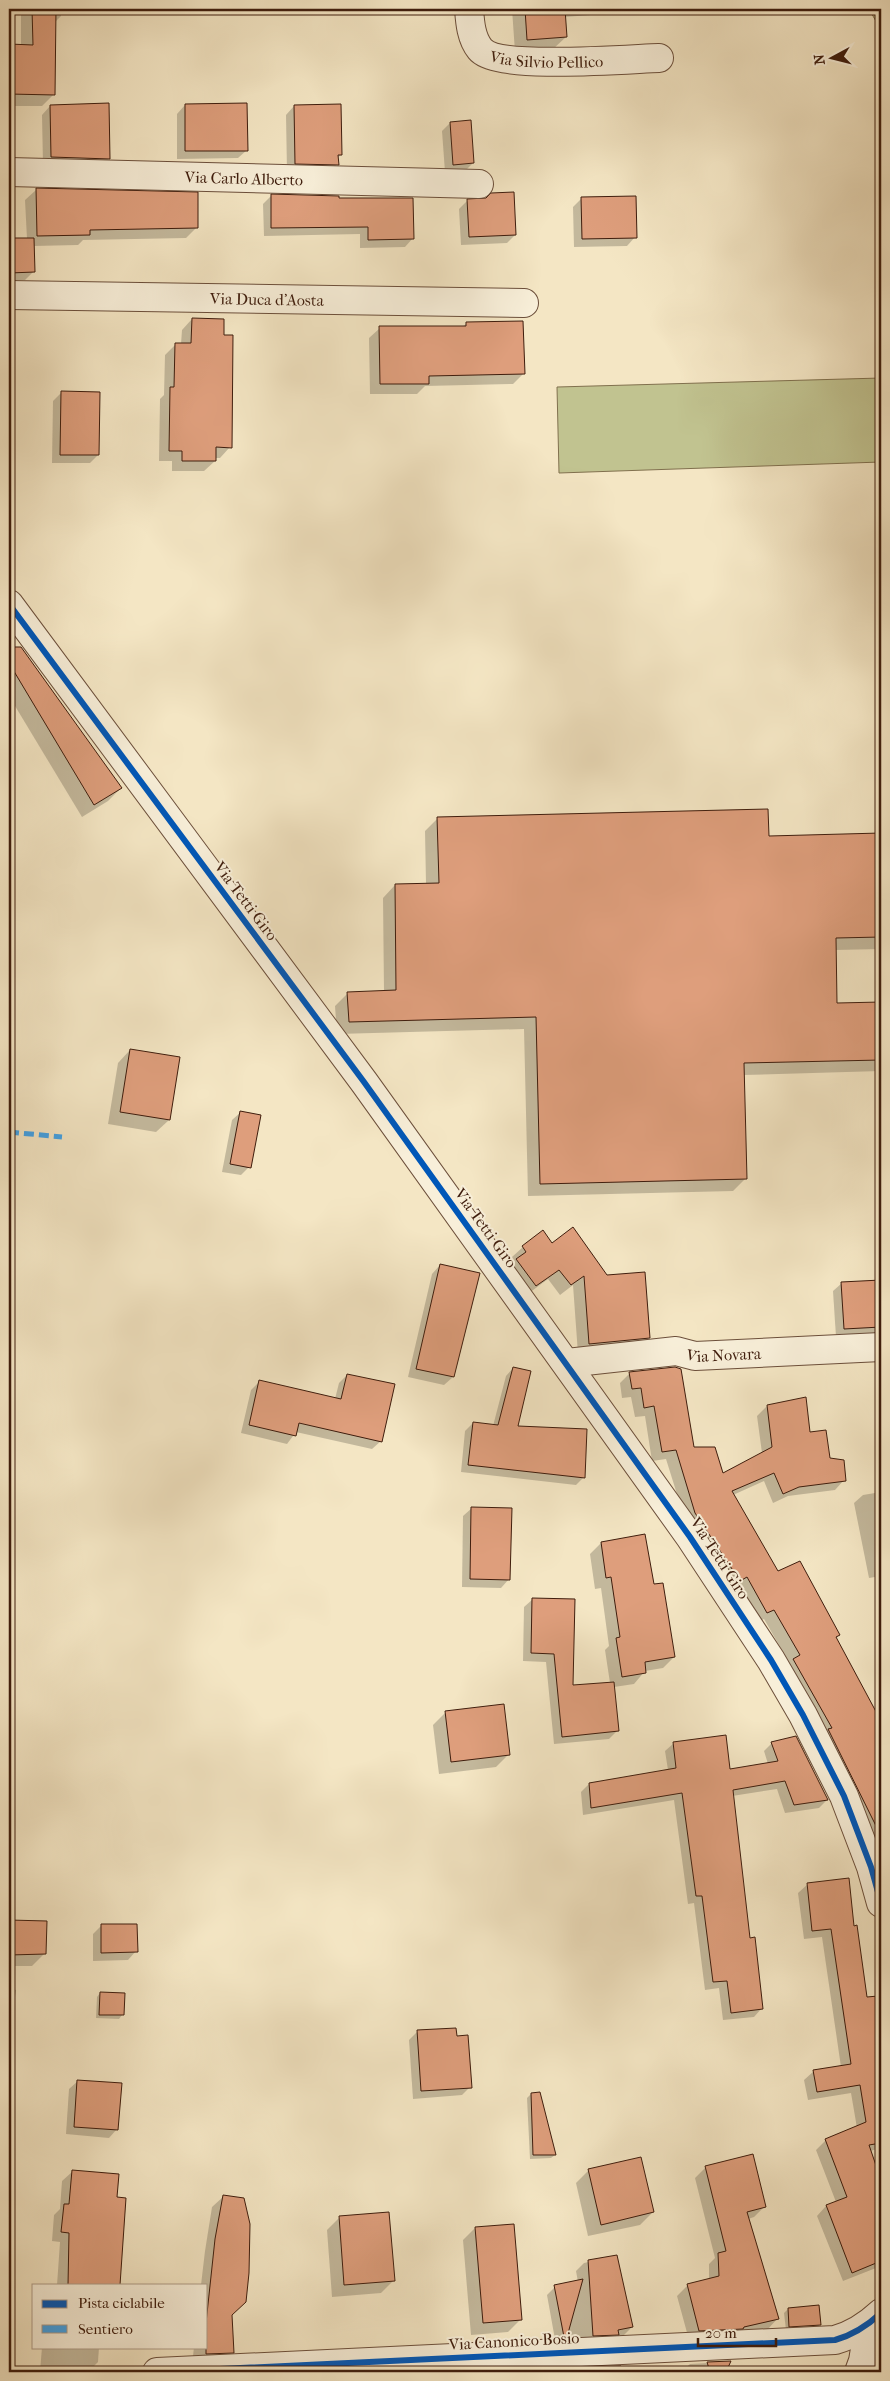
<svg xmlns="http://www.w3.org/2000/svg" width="890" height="2381" font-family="'IM FELL French Canon',serif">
	<rect width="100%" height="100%" fill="#f4e6c4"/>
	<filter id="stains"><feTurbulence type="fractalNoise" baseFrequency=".004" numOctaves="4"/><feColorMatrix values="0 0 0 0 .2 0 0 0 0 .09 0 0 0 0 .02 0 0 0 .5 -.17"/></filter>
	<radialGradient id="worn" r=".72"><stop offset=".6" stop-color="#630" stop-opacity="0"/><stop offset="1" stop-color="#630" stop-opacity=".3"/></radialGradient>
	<g fill="#c1c390" stroke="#80704e">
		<polygon points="869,9 881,9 881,30"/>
		<polygon points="881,378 881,462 559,473 557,387"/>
	</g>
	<g fill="#0003">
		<polygon points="21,9 61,9 61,16 55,22 54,94 42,106 9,106 9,46 21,46"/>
		<polygon points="512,9 670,9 564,17 566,37 553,49 515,52"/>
		<polygon points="683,9 724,9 683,11"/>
		<polygon points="185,105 247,150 238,158 177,159 177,114"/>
		<polygon points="50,106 109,158 101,167 43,165 42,115"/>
		<polygon points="294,106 341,155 337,158 337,164 329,173 287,172 286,115"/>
		<polygon points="450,123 473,163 465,171 445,172 442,131"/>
		<polygon points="36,190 197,227 186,238 83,240 78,245 33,246 34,271 25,280 9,280 9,239 27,239 25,200"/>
		<polygon points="271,196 338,199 413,238 405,247 360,248 360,234 264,236 263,204"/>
		<polygon points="582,198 635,237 627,246 574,247 573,207"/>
		<polygon points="487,199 515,235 507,243 461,245 459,209 467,201"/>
		<polygon points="192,319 230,447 220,458 215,458 215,461 204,471 172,471 172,461 159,461 160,399 164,395 165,355 176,344 181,344 182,330"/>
		<polygon points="466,324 523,374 513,384 425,386 417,394 370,394 369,338 380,328 462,327"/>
		<polygon points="62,392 98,455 90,463 52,463 53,401"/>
		<polygon points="9,648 21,648 121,788 108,801 82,817 9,696"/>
		<polygon points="438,818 768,837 881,834 881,949 835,950 836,1004 881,1003 881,1071 743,1075 746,1178 733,1191 528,1196 524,1029 337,1034 335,1006 348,993 384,992 383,898 395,885 426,884 425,831"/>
		<polygon points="130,1050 169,1120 156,1132 108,1124 118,1063"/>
		<polygon points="241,1112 249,1167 241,1175 222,1172 232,1120"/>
		<polygon points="552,1245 648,1338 637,1348 578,1354 573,1285 560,1295 548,1279 525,1296 507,1271 515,1262 512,1257 523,1247"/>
		<polygon points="440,1265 453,1377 444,1385 408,1377 432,1274"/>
		<polygon points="881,1281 881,1335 836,1337 833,1291 842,1283"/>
		<polygon points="513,1368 516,1427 584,1477 576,1485 461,1472 465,1431 473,1423 493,1426 506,1376"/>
		<polygon points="630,1373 693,1448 722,1475 762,1453 757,1416 767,1406 809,1433 844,1480 835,1490 788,1496 773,1503 764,1481 733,1495 778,1572 839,1635 836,1639 881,1724 881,1868 784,1670 790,1664 764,1619 757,1622 686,1523 666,1459 652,1461 645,1416 635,1417 631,1397 622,1398 620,1383"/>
		<polygon points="347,1375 381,1441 372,1449 296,1432 287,1444 241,1433 251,1390 260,1381 335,1399 339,1383"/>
		<polygon points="881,1492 881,1576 869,1578 854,1503 863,1495"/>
		<polygon points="472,1508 509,1579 501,1588 462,1587 463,1516"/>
		<polygon points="601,1543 653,1586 674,1657 663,1668 645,1671 634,1684 614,1687 617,1731 609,1739 554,1744 546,1662 523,1661 524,1607 533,1599 572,1687 610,1683 605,1650 609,1646 601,1588 595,1589 590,1554"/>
		<polygon points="445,1713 509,1754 496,1767 439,1774 433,1725"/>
		<polygon points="674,1743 729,1771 768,1764 764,1751 772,1743 827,1800 819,1808 785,1813 777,1789 732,1796 749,1939 762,2008 754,2017 723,2020 719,1988 705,1990 694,1903 688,1904 674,1800 583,1815 581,1792 589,1784 668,1770 665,1751"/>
		<polygon points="808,1884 853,1928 866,1999 881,2027 881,2148 870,2151 881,2181 881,2266 843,2281 817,2216 826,2206 836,2202 816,2150 826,2140 857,2128 851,2093 808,2100 804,2080 814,2071 841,2067 822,1937 804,1939 798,1893"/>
		<polygon points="10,1921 45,1953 32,1966 9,1966"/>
		<polygon points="101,1926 136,1951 128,1960 93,1961 93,1934"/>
		<polygon points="9,1989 16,1990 9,2037"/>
		<polygon points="100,1993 122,2015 119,2019 96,2018 97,1997"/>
		<polygon points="417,2032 470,2087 462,2095 413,2099 409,2040"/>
		<polygon points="78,2081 117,2129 109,2138 66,2134 69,2089"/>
		<polygon points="531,2094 555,2155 551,2158 530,2159 527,2098"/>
		<polygon points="752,2156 764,2207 754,2217 748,2219 778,2318 768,2329 734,2336 689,2340 677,2296 688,2285 709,2280 709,2264 715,2258 695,2178 705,2168"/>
		<polygon points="589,2170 653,2212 640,2225 588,2236 576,2183"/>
		<polygon points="72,2172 115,2198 118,2285 57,2285 60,2242 52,2241 54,2215 60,2209 62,2181"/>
		<polygon points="224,2196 227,2319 232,2352 221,2363 192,2365 194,2347 206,2347 206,2285 201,2285 205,2251 212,2207"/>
		<polygon points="339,2218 393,2281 381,2293 332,2297 327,2230"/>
		<polygon points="475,2228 521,2319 508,2332 471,2335 463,2240"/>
		<polygon points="616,2256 632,2327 624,2335 556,2345 547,2295 555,2287 578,2282 576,2271 584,2263"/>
		<polygon points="788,2309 820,2325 816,2328 786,2330 784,2313"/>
		<polygon points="42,2347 99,2347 98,2362 88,2372 40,2372"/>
		<polygon points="881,2352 881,2372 870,2372 868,2365"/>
		<polygon points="729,2362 725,2372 681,2372 690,2364"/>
		<polygon points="620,2367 621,2372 568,2372 571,2369"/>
	</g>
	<g fill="#de9e7c" stroke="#3f1d0d">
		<polygon points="32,9 56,9 55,95 9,94 9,44 33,45"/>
		<polygon points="525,9 565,9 567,37 527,40"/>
		<polygon points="109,103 110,159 51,157 50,105"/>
		<polygon points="247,103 248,151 185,151 185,104"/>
		<polygon points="341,104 342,155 338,155 339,165 295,164 294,105"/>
		<polygon points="471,120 474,163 453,165 450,122"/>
		<polygon points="36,188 198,192 198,228 90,230 90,235 37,236"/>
		<polygon points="514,192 516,235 469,237 467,199 486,198 491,193"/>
		<polygon points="271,194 339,196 339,198 413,198 414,239 368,240 368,227 271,228"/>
		<polygon points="636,196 637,238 582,239 581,197"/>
		<polygon points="9,238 34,238 35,272 9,273"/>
		<polygon points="192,318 224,319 224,335 233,335 232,448 216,447 216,461 182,461 182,451 169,451 170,387 174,387 175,343 191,343"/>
		<polygon points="523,321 525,374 429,376 429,384 380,384 379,326 466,326 466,322"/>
		<polygon points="61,391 100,392 99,455 60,455"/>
		<polygon points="9,647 21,647 122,788 94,805 9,663"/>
		<polygon points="768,809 769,836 881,833 881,937 836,938 837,1003 881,1002 881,1060 744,1063 747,1179 540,1184 536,1017 349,1022 347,992 396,990 395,884 439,883 437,817"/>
		<polygon points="130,1049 180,1057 170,1120 120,1112"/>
		<polygon points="240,1111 261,1115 251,1168 230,1164"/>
		<polygon points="573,1227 607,1275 645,1272 650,1338 589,1344 584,1276 571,1285 559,1270 536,1286 516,1259 526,1252 522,1246 543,1230 552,1243"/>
		<polygon points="440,1264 480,1273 454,1377 416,1369"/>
		<polygon points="881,1280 881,1327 844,1329 841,1282"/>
		<polygon points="513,1367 531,1371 518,1426 587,1429 585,1478 468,1465 473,1422 498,1425"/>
		<polygon points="675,1367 681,1369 694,1447 715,1447 723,1473 772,1447 767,1405 806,1397 810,1432 826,1430 830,1458 844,1460 846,1481 799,1487 783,1494 774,1473 732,1491 778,1571 800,1561 840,1635 836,1637 881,1721 881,1836 828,1729 832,1728 793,1659 800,1655 774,1610 767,1613 747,1577 740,1581 695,1513 676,1450 662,1452 654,1406 644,1408 641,1388 632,1389 629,1372"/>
		<polygon points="347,1374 395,1384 382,1442 299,1423 296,1436 249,1425 259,1380 341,1399"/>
		<polygon points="471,1507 512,1508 510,1580 470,1579"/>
		<polygon points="645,1534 654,1584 663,1583 675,1657 645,1662 646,1673 622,1677 616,1638 620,1637 611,1577 606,1578 601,1542"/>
		<polygon points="532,1598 575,1599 573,1685 614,1682 619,1731 562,1737 554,1654 531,1653"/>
		<polygon points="504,1704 510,1755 451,1762 445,1711"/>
		<polygon points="726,1735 730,1769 778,1761 771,1742 796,1736 828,1800 794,1805 785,1781 733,1790 750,1938 755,1937 763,2009 731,2013 727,1981 713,1982 702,1896 696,1896 682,1793 591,1808 589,1783 676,1768 673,1742"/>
		<polygon points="849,1878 854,1926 857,1925 867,1997 878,1996 881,2021 881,2143 869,2145 881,2180 881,2261 852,2273 826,2205 847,2197 825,2139 866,2122 860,2085 817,2092 813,2070 851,2064 831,1929 812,1931 807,1883"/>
		<polygon points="9,1920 47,1921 46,1954 9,1955"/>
		<polygon points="101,1924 137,1924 138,1952 101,1953"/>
		<polygon points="100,1992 125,1993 124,2015 99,2015"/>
		<polygon points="456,2028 457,2036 468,2035 472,2088 421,2091 417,2030"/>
		<polygon points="77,2080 122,2083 118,2130 74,2127"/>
		<polygon points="540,2092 556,2155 533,2155 531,2093"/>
		<polygon points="753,2154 766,2207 747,2212 779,2319 744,2327 743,2329 699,2331 687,2284 719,2276 718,2253 726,2251 705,2166"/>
		<polygon points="641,2157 654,2212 601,2225 588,2169"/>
		<polygon points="72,2170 119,2174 117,2197 126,2198 120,2285 68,2285 69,2233 61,2232 64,2204 69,2204"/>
		<polygon points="223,2195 244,2198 250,2224 249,2273 246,2302 232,2315 234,2353 206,2354 206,2323 215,2239"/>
		<polygon points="389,2212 395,2281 344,2285 339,2216"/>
		<polygon points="514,2224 522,2320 483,2323 475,2227"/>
		<polygon points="617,2255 633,2327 618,2330 619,2335 593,2336 588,2260"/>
		<polygon points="583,2279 567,2337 564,2337 554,2285"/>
		<polygon points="819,2305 821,2325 789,2327 788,2308"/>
		<polygon points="731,2361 726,2372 710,2372 707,2362"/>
		<polygon points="621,2366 622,2372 595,2372 594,2367"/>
	</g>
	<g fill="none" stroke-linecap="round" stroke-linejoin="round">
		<defs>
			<g id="minor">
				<path id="s1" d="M 469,9 C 470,22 471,38 480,49 C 497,70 628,59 659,58"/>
				<path id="s2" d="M 9,172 L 479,184"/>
				<path id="s3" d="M 9,295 L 524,303"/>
				<polyline points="9,604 364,1082 690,1537 771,1660 803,1715 844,1796 871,1867 881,1903"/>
				<path id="s4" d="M 567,1363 L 676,1351 L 695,1356 L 881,1347"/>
				<path d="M 157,2372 L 835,2340 C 853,2335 867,2326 881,2313"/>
				<polyline points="859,2372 863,2361 869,2325"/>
			</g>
		</defs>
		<use href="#minor" stroke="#6c4f3b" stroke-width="30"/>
		<use href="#minor" stroke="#f8efd9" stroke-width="28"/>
		<polyline stroke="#3fa2e9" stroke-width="5" stroke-dasharray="10 5" stroke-linecap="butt" points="9,1132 62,1137"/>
		<defs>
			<g id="cycleway">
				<polyline points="9,604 364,1082 690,1537 771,1660 803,1715 844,1796 871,1867 881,1903"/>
				<path d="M 157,2372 L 835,2340 C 853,2335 867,2326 881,2313"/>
			</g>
		</defs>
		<use href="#cycleway" stroke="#f8efd9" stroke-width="9"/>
		<use href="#cycleway" stroke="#0057b8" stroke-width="6"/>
	</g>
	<g text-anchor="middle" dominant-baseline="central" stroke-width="4" stroke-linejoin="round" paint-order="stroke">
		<g font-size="16" fill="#3f1d0d" stroke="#f8efd9">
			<text stroke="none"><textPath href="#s1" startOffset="111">Via Silvio Pellico</textPath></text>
			<text stroke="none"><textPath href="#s2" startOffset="235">Via Carlo Alberto</textPath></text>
			<text stroke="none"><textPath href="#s3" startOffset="258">Via Duca d'Aosta</textPath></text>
			<text transform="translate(246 901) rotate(53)">Via Tetti Giro</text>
			<text transform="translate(486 1228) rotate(54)">Via Tetti Giro</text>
			<text stroke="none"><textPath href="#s4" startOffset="158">Via Novara</textPath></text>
			<text transform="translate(720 1558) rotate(57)">Via Tetti Giro</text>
			<text transform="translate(514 2341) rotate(-3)">Via Canonico Bosio</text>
		</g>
	</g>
	<rect width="890" height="2381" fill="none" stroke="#f4e6c4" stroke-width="30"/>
	<rect x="10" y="10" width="870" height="2361" fill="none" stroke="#3f1d0d" stroke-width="2.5"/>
	<rect x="15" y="15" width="860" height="2351" fill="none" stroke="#3f1d0d"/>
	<rect x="32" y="2284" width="175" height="65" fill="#f8efd9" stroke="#ae9b87"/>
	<rect x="42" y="2300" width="25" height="8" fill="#0057b8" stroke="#ae9b87"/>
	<text x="78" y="2308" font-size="15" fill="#3f1d0d">Pista ciclabile</text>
	<rect x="42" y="2325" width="25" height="8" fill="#3fa2e9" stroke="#ae9b87"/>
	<text x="78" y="2334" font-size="15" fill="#3f1d0d">Sentiero</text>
	<g transform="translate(832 58) rotate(263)" stroke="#f8efd9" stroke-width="4" paint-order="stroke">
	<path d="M0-4L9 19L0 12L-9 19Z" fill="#3f1d0d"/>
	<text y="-8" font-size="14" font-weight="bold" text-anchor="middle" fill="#3f1d0d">N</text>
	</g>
	<path d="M698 2338v8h78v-8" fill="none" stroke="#3f1d0d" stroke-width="2.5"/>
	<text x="705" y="2338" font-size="15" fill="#3f1d0d" stroke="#f8efd9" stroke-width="4" paint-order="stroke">20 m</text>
	<rect width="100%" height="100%" filter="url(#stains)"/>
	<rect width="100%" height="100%" fill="url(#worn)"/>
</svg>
